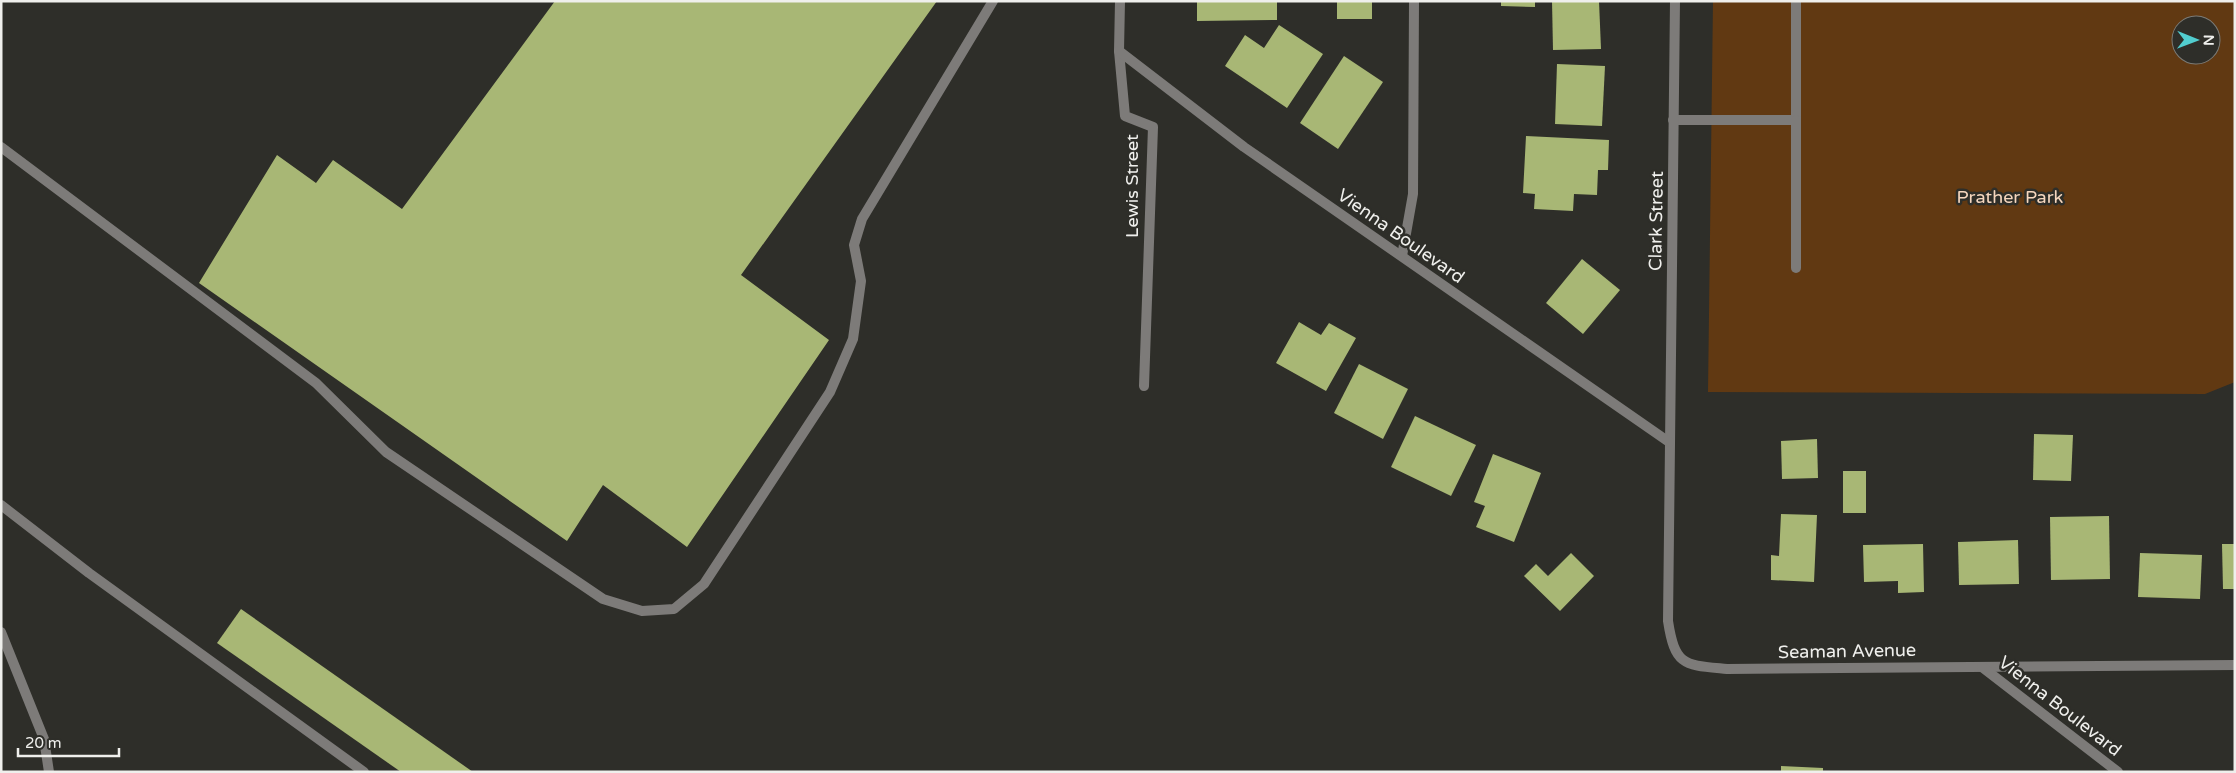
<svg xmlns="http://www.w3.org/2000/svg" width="2236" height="773" font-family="'Varela Round',sans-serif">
	<rect width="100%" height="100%" fill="#2e2e29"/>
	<path fill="#613912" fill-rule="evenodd" d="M 1713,1 L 2235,1 L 2235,382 L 2205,394 L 1708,392 ZM 2181,25 L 2211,25 L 2211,55 L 2181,55 Z"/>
	<g fill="#a8b775">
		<polygon points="555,1 937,1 741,275 829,340 687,547 603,485 567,541 199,283 277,155 316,183 333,160 402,209"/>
		<polygon points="1197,1 1277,1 1277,20 1197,21"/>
		<rect x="1337" y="1" width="35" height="18"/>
		<polygon points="1501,1 1535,1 1535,7 1501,6"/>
		<polygon points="1552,1 1599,1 1601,49 1553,50"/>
		<polygon points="1279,25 1323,54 1287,108 1225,66 1245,35 1264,48"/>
		<polygon points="1344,56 1383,82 1338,149 1300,123"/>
		<polygon points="1557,64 1605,66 1602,126 1555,124"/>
		<polygon points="1526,136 1609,140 1608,170 1598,170 1597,195 1574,194 1573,211 1534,209 1535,194 1523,193"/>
		<polygon points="1582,259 1620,290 1583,334 1546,303"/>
		<polygon points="1299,322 1321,335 1329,323 1356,338 1326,391 1276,363"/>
		<polygon points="1359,364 1408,389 1383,439 1334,413"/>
		<polygon points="1415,416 1476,445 1451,496 1391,467"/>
		<polygon points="2034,434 2073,435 2071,481 2033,480"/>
		<polygon points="1817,439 1818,478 1782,479 1781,441"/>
		<polygon points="1493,454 1541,473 1514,542 1476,527 1485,506 1474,502"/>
		<rect x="1843" y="471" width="23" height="42"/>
		<polygon points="1781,514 1817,515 1814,582 1771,580 1771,555 1779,556"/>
		<polygon points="2109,516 2110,579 2051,580 2050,517"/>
		<polygon points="2018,540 2019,584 1959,585 1958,542"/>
		<polygon points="1923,544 1924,592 1898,593 1898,581 1864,582 1863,545"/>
		<polygon points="2222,544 2235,544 2235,589 2223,589"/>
		<polygon points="1571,553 1594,576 1560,611 1524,576 1536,564 1548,576"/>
		<polygon points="2140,553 2202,555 2200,599 2138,597"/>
		<polygon points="241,609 473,772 401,772 217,643"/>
		<polygon points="1781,766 1823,768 1823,772 1781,772"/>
	</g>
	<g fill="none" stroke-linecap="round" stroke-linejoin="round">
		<g stroke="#7d7b79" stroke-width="10">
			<polyline points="1673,120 1796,120 1796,1"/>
			<polyline points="1,147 316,383 386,452 603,599 642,611 674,609 704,584 830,392 853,339 861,281 854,245 862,219 993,1"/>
			<polyline points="1402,256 1413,194 1414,1"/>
			<polyline points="1796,268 1796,120"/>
			<polyline points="1,505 89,573 364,772"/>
			<polyline points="1,632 44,739 49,772"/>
		</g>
		<g stroke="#7d7b79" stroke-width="10">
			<polyline points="1120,1 1119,51 1125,116 1153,127 1144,386"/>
			<path d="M 1675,1 L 1668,621 C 1675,667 1685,665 1727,669 L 2235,665"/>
			<polyline points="1119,51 1244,147 1669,442"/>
			<polyline points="1982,667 2118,772"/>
		</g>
	</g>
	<g text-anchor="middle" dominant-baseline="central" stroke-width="5" stroke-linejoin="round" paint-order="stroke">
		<g font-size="18" fill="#efefec" stroke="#2e2e29">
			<text transform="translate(1132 186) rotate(-90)">Lewis Street</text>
			<text transform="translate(1656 221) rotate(-89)">Clark Street</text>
			<text transform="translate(1401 236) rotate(35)">Vienna Boulevard</text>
			<text transform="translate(1847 651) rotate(-1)">Seaman Avenue</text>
			<text transform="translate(2060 706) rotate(38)">Vienna Boulevard</text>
		</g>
		<g font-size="18" fill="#f6d7be" stroke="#2e2e29">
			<text x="2010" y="197">Prather Park</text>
		</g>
	</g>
	<rect width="2236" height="773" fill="none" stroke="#efefec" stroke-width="5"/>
	<g transform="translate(2196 40) rotate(91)"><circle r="24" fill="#2e2e29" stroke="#7b7b77"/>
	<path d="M0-4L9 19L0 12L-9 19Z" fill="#52cdcf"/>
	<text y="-8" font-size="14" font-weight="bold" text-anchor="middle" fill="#efefec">N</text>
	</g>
	<path d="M18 748v8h101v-8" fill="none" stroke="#efefec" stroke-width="2.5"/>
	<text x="25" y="748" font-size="15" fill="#efefec" stroke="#2e2e29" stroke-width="4" paint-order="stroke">20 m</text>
</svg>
